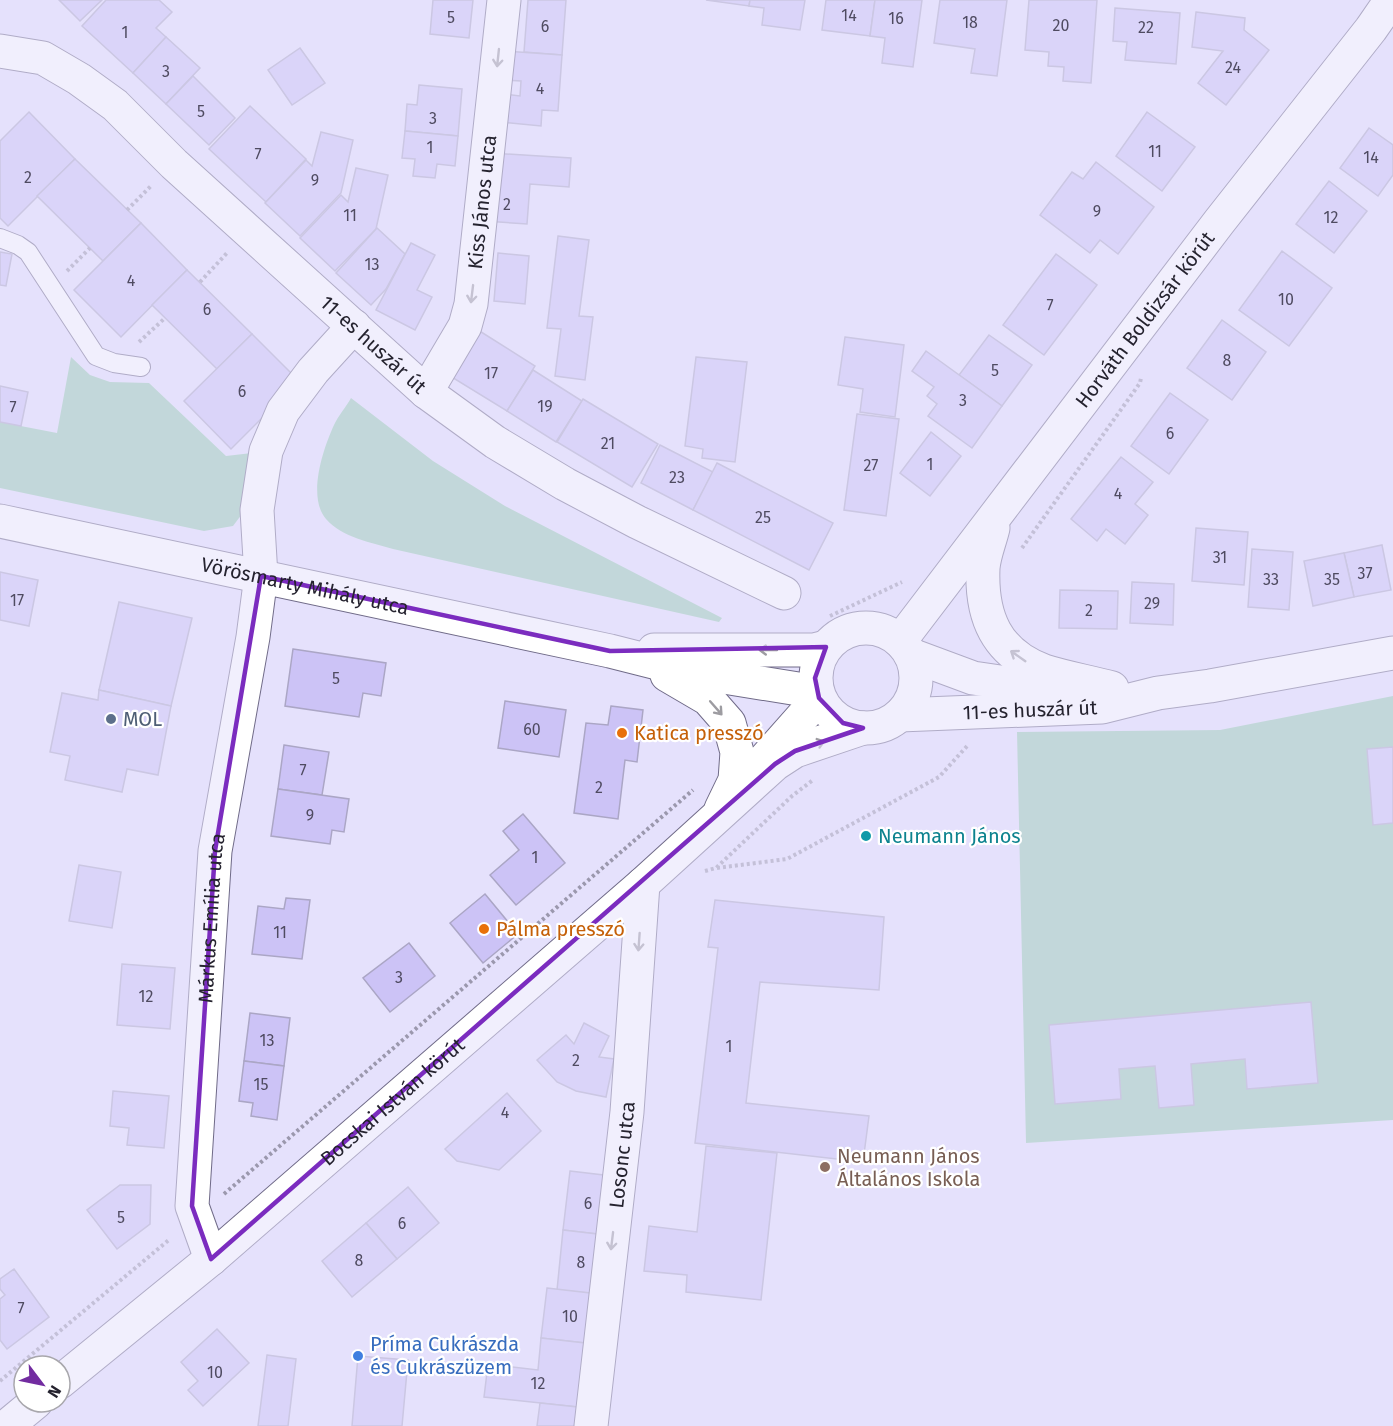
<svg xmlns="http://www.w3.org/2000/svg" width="1393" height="1426" font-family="'Fira Sans',sans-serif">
	<rect width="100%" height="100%" fill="#e5e1fc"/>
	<g fill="#98cbb2">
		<polygon points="71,357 90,375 110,382 149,383 226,456 261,452 248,506 233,526 204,531 0,488 0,422 57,433"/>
		<path d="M 351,398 L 433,461 L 505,506 L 722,618 L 719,622 L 393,549 C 370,542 343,538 326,519 C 307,497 323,449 334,425 C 338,416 346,407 351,398 Z"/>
		<polygon points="1393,696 1393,1120 1026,1143 1017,732 1220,730"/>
	</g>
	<g fill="#ccc3f6" stroke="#aba6c5" stroke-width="1.5">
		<polygon points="59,0 102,0 80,21"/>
		<polygon points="106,0 159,0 172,12 156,28 166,37 133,73 82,26"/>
		<polygon points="433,0 473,0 469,38 430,34"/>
		<polygon points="528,0 566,0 562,55 524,52"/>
		<polygon points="706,0 750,0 749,6"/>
		<polygon points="750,0 805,0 800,30 762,25 764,8 749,6"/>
		<polygon points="826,0 875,0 870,36 822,30"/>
		<polygon points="875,0 922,0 913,67 882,63 885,38 870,36"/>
		<polygon points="940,0 1007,0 997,76 971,73 975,49 934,43"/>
		<polygon points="1029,0 1097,0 1091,83 1063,81 1064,67 1048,66 1049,52 1025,50"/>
		<polygon points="1115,8 1180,13 1176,64 1125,60 1127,42 1113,41"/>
		<polygon points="1196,12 1245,18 1244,30 1269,50 1226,105 1198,83 1223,51 1192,47"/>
		<polygon points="166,37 200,68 166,104 133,73"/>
		<polygon points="300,48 325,83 292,105 268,70"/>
		<polygon points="504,51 562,55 558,111 542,110 541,126 501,122 503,94 520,96 521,81 502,80"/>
		<polygon points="193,76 235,118 209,145 166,104"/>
		<polygon points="419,85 462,89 458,136 405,131 407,104 417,105"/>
		<polygon points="250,106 306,159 266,202 209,149"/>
		<polygon points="29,112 75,159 8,226 0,218 0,141"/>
		<polygon points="1147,112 1195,147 1162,191 1116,156"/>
		<polygon points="1369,128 1393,145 1393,175 1378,196 1340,168"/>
		<polygon points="405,131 458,136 455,166 437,164 435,178 413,176 415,159 402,158"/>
		<polygon points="321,132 353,140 341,193 300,236 265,203 306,160 312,166"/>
		<polygon points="490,153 571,158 569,187 530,184 527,224 485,221"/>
		<polygon points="75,159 141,223 103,261 37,196"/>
		<polygon points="1096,162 1154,207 1118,254 1100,240 1090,253 1040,215 1072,172 1083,179"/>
		<polygon points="356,168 388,175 376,229 335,271 300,238 341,195 348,202"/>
		<polygon points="1329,181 1367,211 1334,253 1296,224"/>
		<polygon points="141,223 187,270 121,337 74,290"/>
		<polygon points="377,228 405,254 386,289 371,305 336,273"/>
		<polygon points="558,236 589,240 579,316 593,317 585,380 555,376 561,329 547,328"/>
		<polygon points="411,243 435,255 417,290 432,297 415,330 376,310"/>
		<polygon points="1282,251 1332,288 1289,346 1239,310"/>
		<polygon points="0,252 12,254 6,286 0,285"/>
		<polygon points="498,253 529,256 525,304 494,301"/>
		<polygon points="1056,254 1097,285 1044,355 1003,325"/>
		<polygon points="187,270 252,334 217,369 152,305"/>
		<polygon points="1222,320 1266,352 1232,400 1187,368"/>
		<polygon points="478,330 535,366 507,411 450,376"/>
		<polygon points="252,334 299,381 231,449 184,401"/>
		<polygon points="989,335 1032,365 1002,406 959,375"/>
		<polygon points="845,337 904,345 895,417 860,412 863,389 838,385"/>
		<polygon points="926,351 1002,406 972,448 928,416 937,404 927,396 934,387 912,371"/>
		<polygon points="696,357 747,362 735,462 702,458 703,449 685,446"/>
		<polygon points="533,370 582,401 556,442 507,411"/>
		<polygon points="0,386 28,392 21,426 0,422"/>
		<polygon points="1170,393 1208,420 1169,474 1131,446"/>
		<polygon points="583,399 658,444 632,487 557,442"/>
		<polygon points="857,414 899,419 886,516 844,510"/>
		<polygon points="931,432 961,456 930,496 900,473"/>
		<polygon points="660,445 713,472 693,510 641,483"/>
		<polygon points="1121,457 1153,482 1135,504 1148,515 1125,544 1106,529 1097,541 1071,519"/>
		<polygon points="717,463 833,523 809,570 693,510"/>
		<polygon points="1196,528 1248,532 1244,585 1192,581"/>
		<polygon points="1382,545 1391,590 1354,597 1344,553"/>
		<polygon points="1252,549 1293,552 1289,610 1248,607"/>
		<polygon points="1344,553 1354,597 1313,606 1304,561"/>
		<polygon points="0,572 38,580 29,626 0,620"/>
		<polygon points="1132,582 1174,584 1173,625 1130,623"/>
		<polygon points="1060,590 1118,591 1117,629 1059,628"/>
		<polygon points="119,602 192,618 171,706 99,690"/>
		<polygon points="293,649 386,663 381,696 363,693 359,717 285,706"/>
		<polygon points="99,690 171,706 158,775 127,769 122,792 65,780 70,756 50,752 62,693 98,700"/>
		<polygon points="505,701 566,710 559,757 498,748"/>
		<polygon points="611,706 643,710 637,762 625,760 618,819 574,813 586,723 608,725"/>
		<polygon points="284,745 329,752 322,795 278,789"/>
		<polygon points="1393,747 1393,823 1373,825 1367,749"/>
		<polygon points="278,789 349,799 344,832 332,830 330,844 271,836"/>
		<polygon points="523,814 565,863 516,905 490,875 519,850 503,831"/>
		<polygon points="79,865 121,872 112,928 69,921"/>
		<polygon points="485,894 518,934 483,963 450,923"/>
		<polygon points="286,898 310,900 302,959 252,954 258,906 284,909"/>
		<polygon points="715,900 884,917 879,990 760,982 746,1103 869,1116 863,1162 695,1143 718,948 708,947"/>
		<polygon points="409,943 435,976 390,1012 363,978"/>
		<polygon points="122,964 175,968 170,1029 117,1025"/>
		<polygon points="1311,1002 1318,1083 1247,1089 1245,1059 1191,1064 1194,1105 1159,1108 1155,1066 1119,1069 1121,1099 1055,1104 1049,1025"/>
		<polygon points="250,1013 290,1018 284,1066 244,1061"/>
		<polygon points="584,1023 609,1036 599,1057 614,1059 606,1097 576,1091 557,1082 537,1060 566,1035 574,1044"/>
		<polygon points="244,1061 284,1066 277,1120 251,1116 253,1103 239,1101"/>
		<polygon points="113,1091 169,1096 164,1148 127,1145 129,1128 110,1126"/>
		<polygon points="507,1093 541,1131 499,1170 457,1161 445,1149"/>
		<polygon points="706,1146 777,1153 761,1300 686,1292 687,1275 644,1271 649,1226 697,1232"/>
		<polygon points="570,1171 612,1176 606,1235 563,1230"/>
		<polygon points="120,1185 151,1185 150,1224 117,1249 87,1210"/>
		<polygon points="408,1187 439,1223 397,1259 366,1223"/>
		<polygon points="366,1223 397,1259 352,1297 322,1261"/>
		<polygon points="563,1230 606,1235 599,1294 557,1290"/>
		<polygon points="14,1269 49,1317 7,1349 0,1340 0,1299 5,1295 0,1289 0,1279"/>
		<polygon points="547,1288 599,1294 594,1344 541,1338"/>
		<polygon points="217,1329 249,1363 203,1406 188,1390 198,1381 181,1362"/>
		<polygon points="541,1338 594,1344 587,1408 484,1397 488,1364 538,1370"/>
		<polygon points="267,1355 296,1359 288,1426 258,1426"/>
		<polygon points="358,1356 408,1360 402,1426 352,1426"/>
		<polygon points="540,1403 587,1408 585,1426 537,1426"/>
	</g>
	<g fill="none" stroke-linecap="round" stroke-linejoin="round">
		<defs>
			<polyline id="lane" points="0,238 18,245 28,252 96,356 114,363 141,367"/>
			<g id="street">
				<path id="s1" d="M 0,51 L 43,58 L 79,79 L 115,105 L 174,164 L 426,392 L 495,442 L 565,484 L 637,522 L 784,593"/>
				<path id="s2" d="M 426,392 L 465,326 L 471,304 L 504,0"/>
				<path id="s3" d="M 211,1259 L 192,1206 L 215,851 L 253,637 L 261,576 L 257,510 L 266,451 L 283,411 L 313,371 L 354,326"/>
				<path id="s4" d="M 591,1426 L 627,1112 L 643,884"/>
			</g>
			<g id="secondary">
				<path id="s5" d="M 0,521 L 610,651 L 693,672 L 817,692"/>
				<path d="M 993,528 C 990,541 984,555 983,568 C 981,617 996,653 1044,671 C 1066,678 1090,682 1112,688"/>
				<circle cx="866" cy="678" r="50"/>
				<path id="s6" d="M 900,641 L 1219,222 L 1371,29 L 1391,0"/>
				<polyline points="654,650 814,650 826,647"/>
				<polyline points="911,655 973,678 1014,684 1066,686"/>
				<polyline points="667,675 708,699 729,723 737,752 735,780 721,809"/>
				<path id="s7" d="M 900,715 L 1102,707 L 1158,693 L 1210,686 L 1393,653"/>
				<polyline points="764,760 819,698"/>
				<path id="s8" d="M 60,1382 L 211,1259 L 643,884 L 775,764 L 795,751 L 863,728"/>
				<polyline points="7,1426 36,1402"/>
			</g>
		</defs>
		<use href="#lane" stroke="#706b88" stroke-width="20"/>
		<use href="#street" stroke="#706b88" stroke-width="35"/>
		<use href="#secondary" stroke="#706b88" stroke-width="35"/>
		<g stroke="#9b98ad" stroke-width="4" stroke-dasharray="3 3" stroke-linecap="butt">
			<polyline points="127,210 152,185"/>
			<polyline points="67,271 90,248"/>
			<polyline points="200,282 227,253"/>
			<polyline points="139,342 165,318"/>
			<polyline points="1022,548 1140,383 1141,378"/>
			<polyline points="830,616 902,582"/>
			<polyline points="717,868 787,859 939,777 968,745"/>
			<polyline points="705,871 716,868 792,796 813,780"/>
			<polyline points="224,1194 693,790"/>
			<polyline points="0,1381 170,1239"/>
		</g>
		<use href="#lane" stroke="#fff" stroke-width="18"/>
		<use href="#street" stroke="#fff" stroke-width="33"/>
		<use href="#secondary" stroke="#fff" stroke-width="33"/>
	</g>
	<defs><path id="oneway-shaft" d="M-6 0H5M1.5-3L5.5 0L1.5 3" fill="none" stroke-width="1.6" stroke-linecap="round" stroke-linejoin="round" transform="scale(1.5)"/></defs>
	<g stroke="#9d9ca1">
		<use href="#oneway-shaft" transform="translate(498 58) rotate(96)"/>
		<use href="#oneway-shaft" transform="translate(472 294) rotate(97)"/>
		<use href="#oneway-shaft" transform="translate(768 650) rotate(180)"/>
		<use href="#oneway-shaft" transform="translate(1018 656) rotate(-145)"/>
		<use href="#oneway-shaft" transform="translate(716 708) rotate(49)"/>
		<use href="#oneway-shaft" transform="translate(816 744) rotate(-18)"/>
		<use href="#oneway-shaft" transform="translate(639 942) rotate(94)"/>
		<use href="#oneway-shaft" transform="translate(612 1241) rotate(97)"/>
	</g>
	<path d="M0 0H1393V1426H0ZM 261,576 L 610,651 L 826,647 L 815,678 L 819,698 L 843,723 L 863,728 L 795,751 L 775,764 L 211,1259 L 192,1206 L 215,851 Z" fill="#e5e1fc" fill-opacity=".55" fill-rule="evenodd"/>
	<path fill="none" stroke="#7b2cbf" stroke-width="4.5" stroke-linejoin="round" d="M 261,576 L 610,651 L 826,647 L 815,678 L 819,698 L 843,723 L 863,728 L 795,751 L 775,764 L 211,1259 L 192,1206 L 215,851 Z"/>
	<circle fill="#5c6f8a" stroke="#fff" stroke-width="2" cx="111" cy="719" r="6"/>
	<g fill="#e8710a" stroke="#fff" stroke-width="2">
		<circle cx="622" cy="733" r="6"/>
		<circle cx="484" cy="929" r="6"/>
	</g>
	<circle fill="#0f9aa8" stroke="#fff" stroke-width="2" cx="866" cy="836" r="6"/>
	<circle fill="#8d6e63" stroke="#fff" stroke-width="2" cx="825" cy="1167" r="6"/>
	<circle fill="#3f7fe0" stroke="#fff" stroke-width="2" cx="358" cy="1356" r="6"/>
	<g text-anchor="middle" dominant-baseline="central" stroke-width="4.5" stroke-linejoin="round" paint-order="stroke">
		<g font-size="16" fill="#4f4b61">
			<text x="849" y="15">14</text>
			<text x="451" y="17">5</text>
			<text x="896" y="18">16</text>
			<text x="970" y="22">18</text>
			<text x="1061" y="25">20</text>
			<text x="545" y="26">6</text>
			<text x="1146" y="27">22</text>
			<text x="125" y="32">1</text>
			<text x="1233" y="67">24</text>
			<text x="166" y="71">3</text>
			<text x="540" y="88">4</text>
			<text x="201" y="111">5</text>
			<text x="433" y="118">3</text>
			<text x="430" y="147">1</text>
			<text x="1155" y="151">11</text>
			<text x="258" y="154">7</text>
			<text x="1371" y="157">14</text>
			<text x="28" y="177">2</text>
			<text x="315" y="180">9</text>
			<text x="507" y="204">2</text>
			<text x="1097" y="211">9</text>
			<text x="350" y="215">11</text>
			<text x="1331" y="217">12</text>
			<text x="372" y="264">13</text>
			<text x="131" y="280">4</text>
			<text x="1286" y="299">10</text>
			<text x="1050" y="305">7</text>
			<text x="207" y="309">6</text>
			<text x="1227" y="360">8</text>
			<text x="995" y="370">5</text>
			<text x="491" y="373">17</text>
			<text x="242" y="391">6</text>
			<text x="963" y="400">3</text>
			<text x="545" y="406">19</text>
			<text x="13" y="407">7</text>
			<text x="1170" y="433">6</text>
			<text x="608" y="443">21</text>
			<text x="930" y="464">1</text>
			<text x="871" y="465">27</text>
			<text x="677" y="477">23</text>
			<text x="1118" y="493">4</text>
			<text x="763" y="517">25</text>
			<text x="1220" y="557">31</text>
			<text x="1365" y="573">37</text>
			<text x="1271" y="579">33</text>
			<text x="1332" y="579">35</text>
			<text x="17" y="600">17</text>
			<text x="1152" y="603">29</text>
			<text x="1089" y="610">2</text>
			<text x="336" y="678">5</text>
			<text x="532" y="729">60</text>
			<text x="303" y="770">7</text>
			<text x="599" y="787">2</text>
			<text x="310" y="815">9</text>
			<text x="535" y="857">1</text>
			<text x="280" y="932">11</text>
			<text x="399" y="977">3</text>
			<text x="146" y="996">12</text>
			<text x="267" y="1040">13</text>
			<text x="729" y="1046">1</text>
			<text x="576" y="1060">2</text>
			<text x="261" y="1084">15</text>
			<text x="505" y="1112">4</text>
			<text x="588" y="1203">6</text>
			<text x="121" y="1217">5</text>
			<text x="402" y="1223">6</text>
			<text x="359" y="1260">8</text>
			<text x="581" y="1262">8</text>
			<text x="21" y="1308">7</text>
			<text x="570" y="1316">10</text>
			<text x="215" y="1372">10</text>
			<text x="538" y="1383">12</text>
		</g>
		<g font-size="20" fill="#25232f" stroke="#fff">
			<text stroke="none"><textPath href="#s2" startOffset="202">Kiss János utca</textPath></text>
			<text stroke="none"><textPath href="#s6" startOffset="404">Horváth Boldizsár körút</textPath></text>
			<text stroke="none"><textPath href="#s1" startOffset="482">11-es huszár út</textPath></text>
			<text stroke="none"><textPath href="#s5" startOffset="312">Vörösmarty Mihály utca</textPath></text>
			<text stroke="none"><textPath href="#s7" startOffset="130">11-es huszár út</textPath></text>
			<text stroke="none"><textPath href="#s3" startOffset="345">Márkus Emília utca</textPath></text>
			<text stroke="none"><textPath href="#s8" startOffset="435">Bocskai István körút</textPath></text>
			<text stroke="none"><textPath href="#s4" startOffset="273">Losonc utca</textPath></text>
		</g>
		<g font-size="20" fill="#4e5e75" stroke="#fff" text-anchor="start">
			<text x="123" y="719">MOL</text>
		</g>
		<g font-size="20" fill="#c56008" stroke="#fff" text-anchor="start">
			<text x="634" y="733">Katica presszó</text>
			<text x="496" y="929">Pálma presszó</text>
		</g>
		<g font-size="20" fill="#0d838f" stroke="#fff" text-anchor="start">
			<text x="878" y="836">Neumann János</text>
		</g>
		<g font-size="20" fill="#785e54" stroke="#fff" text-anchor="start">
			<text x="837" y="1156">Neumann János<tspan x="837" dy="23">Általános Iskola</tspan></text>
		</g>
		<g font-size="20" fill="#366cbe" stroke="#fff" text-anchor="start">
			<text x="370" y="1344">Príma Cukrászda<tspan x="370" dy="23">és Cukrászüzem</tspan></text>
		</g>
	</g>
	<g transform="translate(42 1384) rotate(122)"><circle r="28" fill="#ffffff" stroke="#a8a7ac" stroke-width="1.5"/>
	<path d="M0-4.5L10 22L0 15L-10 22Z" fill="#722ca0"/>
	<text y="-9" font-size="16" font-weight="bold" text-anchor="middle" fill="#25232f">N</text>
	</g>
</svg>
